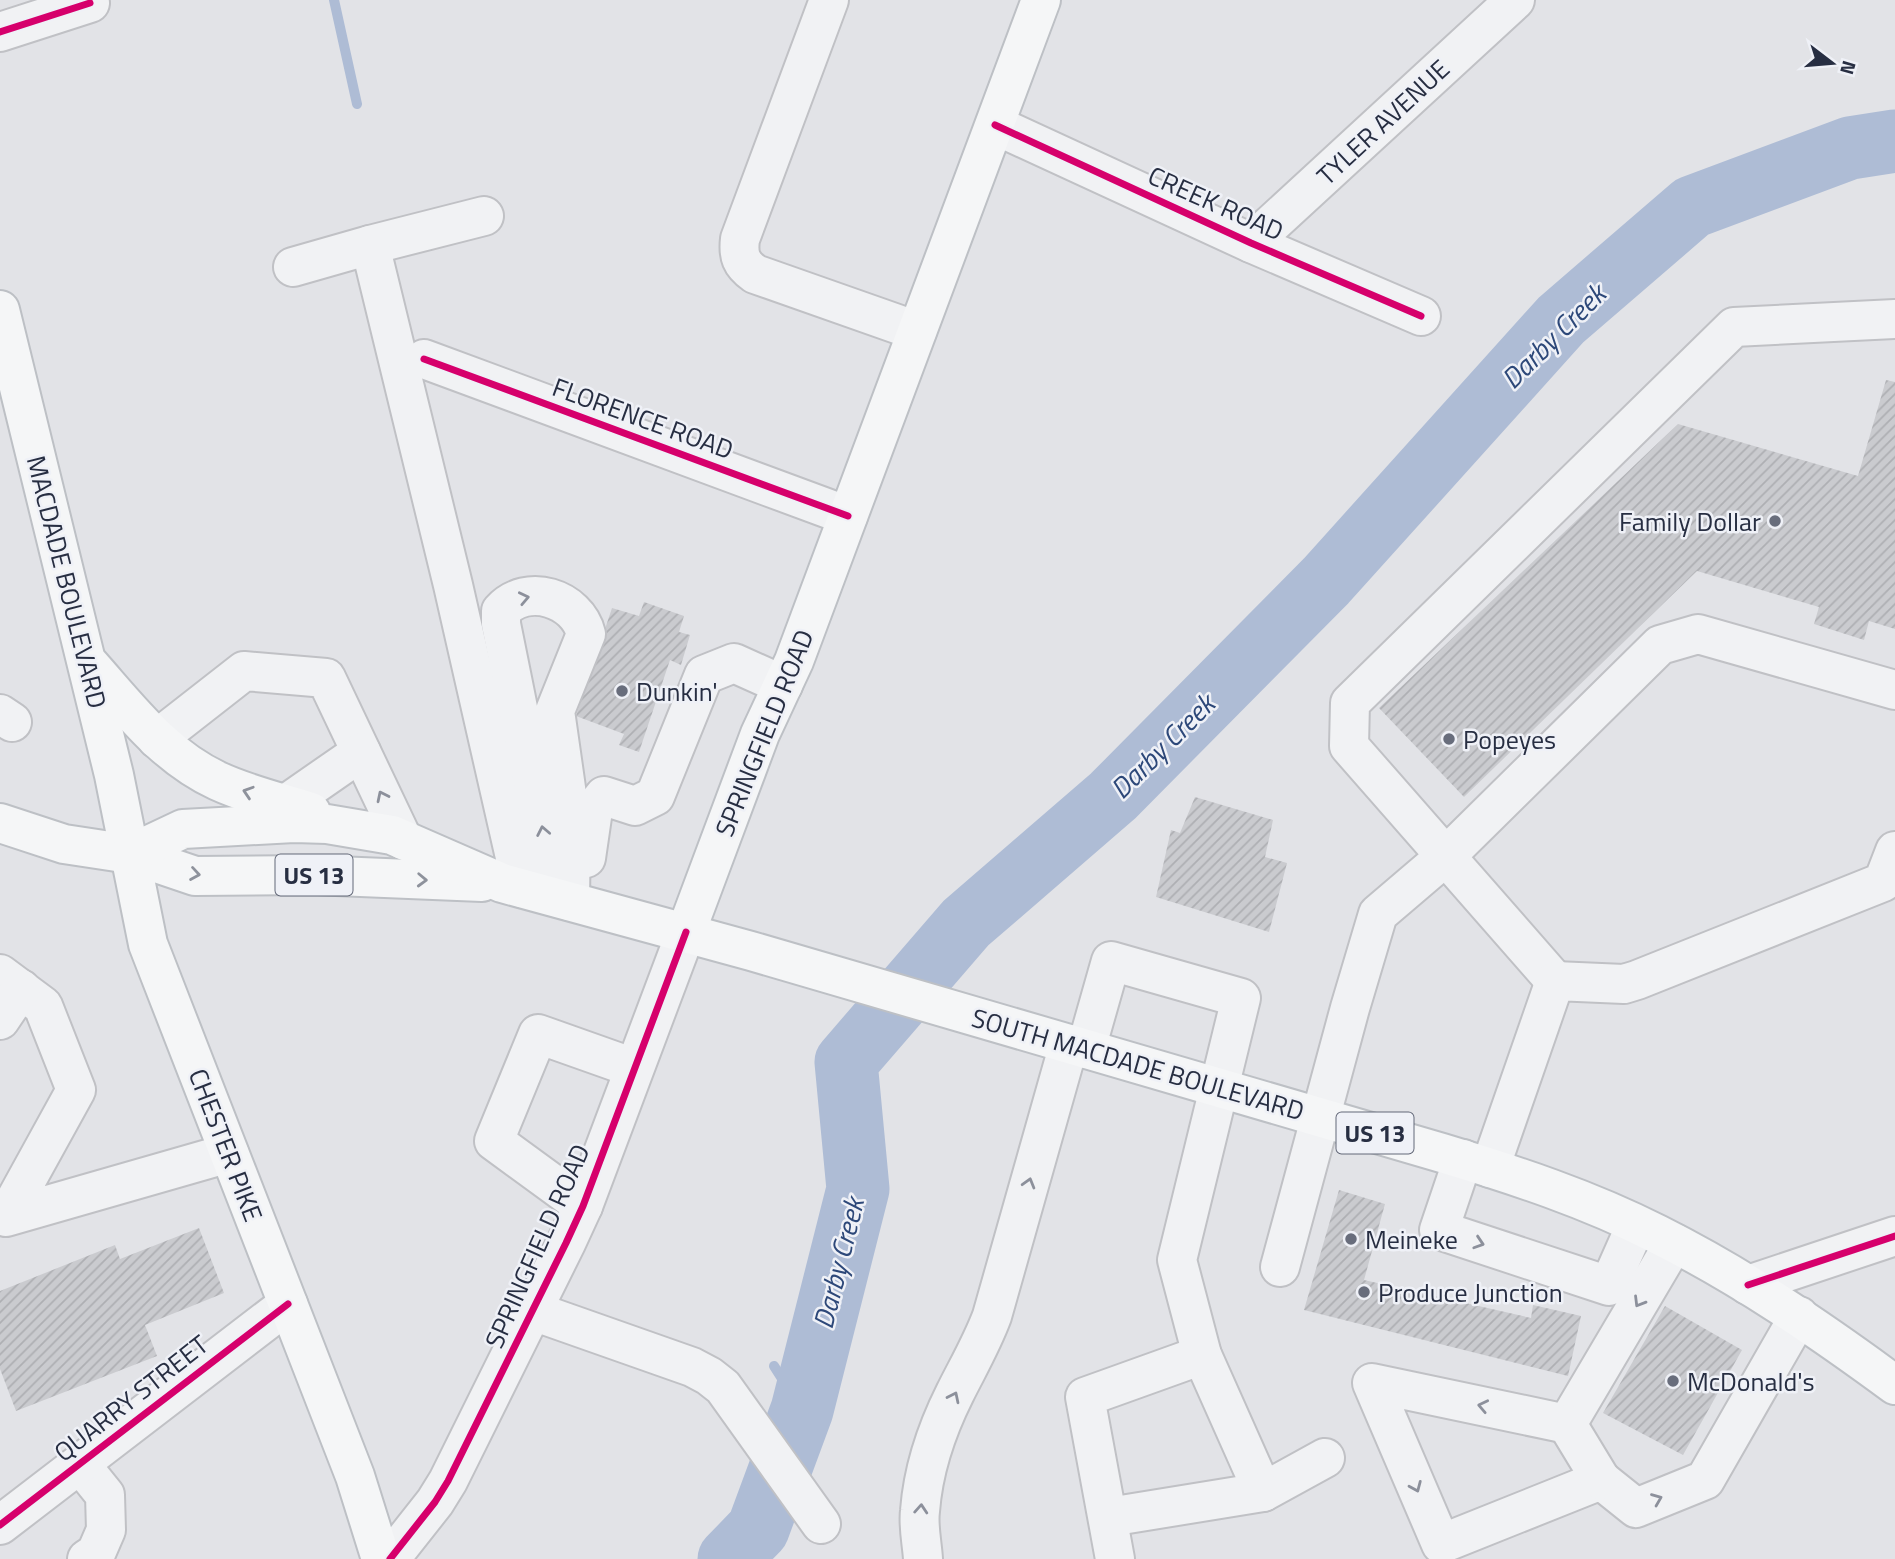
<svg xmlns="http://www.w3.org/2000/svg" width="1895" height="1559" font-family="'Titillium Web',sans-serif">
	<defs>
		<pattern id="building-hatch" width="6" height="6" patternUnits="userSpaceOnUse" patternTransform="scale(1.75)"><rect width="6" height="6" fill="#cacbcf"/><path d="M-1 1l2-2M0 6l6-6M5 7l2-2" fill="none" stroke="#aeafb3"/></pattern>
	</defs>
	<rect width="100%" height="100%" fill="#e2e3e7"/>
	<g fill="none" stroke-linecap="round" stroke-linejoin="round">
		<g stroke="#aebcd5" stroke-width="10">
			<polyline points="334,0 357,104"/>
			<polyline points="774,1366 802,1410"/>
		</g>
		<polyline stroke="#aebcd5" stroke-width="63" points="729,1559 758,1529 802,1410 858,1189 846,1062 966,923 1113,796 1326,581 1561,320 1692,207 1850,148 1895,141"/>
	</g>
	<g fill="url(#building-hatch)">
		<polygon points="1886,380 1895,382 1895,629 1869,621 1864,640 1814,624 1819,607 1697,571 1464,797 1379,708 1678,424 1858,476"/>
		<polygon points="644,602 684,616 679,632 690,635 681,665 670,660 639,752 619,745 624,734 576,716 612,608 639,616"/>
		<polygon points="1195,797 1273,820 1265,857 1287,863 1269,932 1156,897 1171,830 1180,833"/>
		<polygon points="1339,1190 1385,1204 1364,1280 1531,1318 1533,1305 1581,1316 1568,1376 1304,1310"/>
		<polygon points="199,1228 224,1293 145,1325 157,1356 16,1411 0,1369 0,1291 115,1245 120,1259"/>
		<polygon points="1665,1306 1742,1350 1683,1455 1603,1413"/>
	</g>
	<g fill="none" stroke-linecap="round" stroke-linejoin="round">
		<defs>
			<g id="minor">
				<path d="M 829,0 L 740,239 C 738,256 741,264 755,274 L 917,331"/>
				<polyline points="0,32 90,3"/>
				<polyline points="995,125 1251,243 1421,316"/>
				<polyline points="1251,243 1515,0"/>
				<polyline points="370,245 484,216"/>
				<polyline points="293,267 370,245 453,585 522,888"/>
				<polyline points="424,359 848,516"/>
				<polyline points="0,714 12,722"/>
				<polyline points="157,739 244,671 326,678 403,840"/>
				<polyline points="286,804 361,752"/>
				<polyline points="586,858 593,810 604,796 635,806 655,796 704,675 734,663 783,685"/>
				<path d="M 559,898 L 544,837 L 501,624 L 501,611 C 527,582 577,598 586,634 L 555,711 L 571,823 L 570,901"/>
				<polyline points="0,974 43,1006 76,1090 6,1217 229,1153"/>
				<polyline points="1555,981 1349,746 1350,703 1734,327 1895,319"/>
				<polyline points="0,1020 21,989"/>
				<polyline points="1086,1049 1111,961 1241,998 1177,1260 1202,1355 1263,1492 1325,1458"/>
				<polyline points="1463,1159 1439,1230 1609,1286 1636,1225"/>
				<polyline points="1490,1168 1555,981 1624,984 1637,980 1883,882 1895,851"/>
				<polyline points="583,1206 494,1141 538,1034 634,1068"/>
				<polyline points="1674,1243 1567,1424 1372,1383 1441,1544 1601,1480 1636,1508 1705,1480 1799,1316"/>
				<polyline points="1280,1267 1350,1008 1378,914 1446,856 1660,645 1698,634 1895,690"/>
				<polyline points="1748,1285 1895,1236"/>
				<polyline points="533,1311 692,1367 709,1376 723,1387 821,1524"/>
				<polyline points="1567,1424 1601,1480"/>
				<polyline points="80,1464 105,1495 106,1530 96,1553 87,1559"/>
				<polyline points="1109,1517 1263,1492"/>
				<polyline points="0,1525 288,1304"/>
				<polyline points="390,1559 435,1502 448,1481 566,1243 583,1206 686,932"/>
				<path d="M 923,1559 C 922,1543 918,1526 920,1511 C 923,1471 937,1429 955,1393 C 968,1367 982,1343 992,1316 L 1069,1044"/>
				<polyline points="1115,1559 1085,1397 1202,1355"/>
			</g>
			<g id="major">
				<polyline points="0,310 114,775 148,944 355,1476 381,1559"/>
				<path d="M 90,665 C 129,709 164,756 218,781 C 248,795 280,802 311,812"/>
				<polyline points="0,823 64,844 130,854 195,876 312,875 482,882"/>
				<path d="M 130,854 L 183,829 L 294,823 L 327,824 L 392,835 L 502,883 L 751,951 L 1442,1153 C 1515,1175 1588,1199 1657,1234 C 1741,1276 1819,1329 1895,1385"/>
				<polyline points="686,932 760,734 794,661 1041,0"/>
			</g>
		</defs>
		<use href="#minor" stroke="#c0c1c5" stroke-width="42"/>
		<use href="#major" stroke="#bdc0c5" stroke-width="42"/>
		<use href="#minor" stroke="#f1f2f4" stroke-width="38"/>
		<use href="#major" stroke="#f5f6f7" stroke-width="38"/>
		<defs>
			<g id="cycleway">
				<polyline points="0,32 90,3"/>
				<polyline points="995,125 1251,243 1421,316"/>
				<polyline points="424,359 848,516"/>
				<polyline points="1748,1285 1895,1236"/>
				<polyline points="0,1525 288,1304"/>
				<polyline points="390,1559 435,1502 448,1481 566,1243 583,1206 686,932"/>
			</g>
		</defs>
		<use href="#cycleway" stroke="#eff1f7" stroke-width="11"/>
		<use href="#cycleway" stroke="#d6006c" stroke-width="7"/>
	</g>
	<defs><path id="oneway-chevron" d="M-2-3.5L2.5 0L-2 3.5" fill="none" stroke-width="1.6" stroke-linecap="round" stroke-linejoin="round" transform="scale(1.75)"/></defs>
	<g stroke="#8c909b">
		<use href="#oneway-chevron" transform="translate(524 598) rotate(-12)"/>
		<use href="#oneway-chevron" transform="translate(382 796) rotate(-116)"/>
		<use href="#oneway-chevron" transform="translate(543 831) rotate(-101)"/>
		<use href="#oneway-chevron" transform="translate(1029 1183) rotate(-74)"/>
		<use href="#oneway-chevron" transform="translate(1479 1243) rotate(18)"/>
		<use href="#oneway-chevron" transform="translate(1639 1302) rotate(121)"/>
		<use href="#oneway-chevron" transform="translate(954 1397) rotate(-64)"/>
		<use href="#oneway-chevron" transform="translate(1483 1406) rotate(-168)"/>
		<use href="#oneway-chevron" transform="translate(1416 1487) rotate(67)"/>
		<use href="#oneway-chevron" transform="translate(1657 1499) rotate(-22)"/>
		<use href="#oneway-chevron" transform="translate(921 1509) rotate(-86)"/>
	</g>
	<g stroke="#8e929c">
		<use href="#oneway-chevron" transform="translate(248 792) rotate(-162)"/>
		<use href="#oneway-chevron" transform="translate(195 874) rotate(9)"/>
		<use href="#oneway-chevron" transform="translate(422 880) rotate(2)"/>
	</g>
	<g fill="#686d7c" stroke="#eff1f7" stroke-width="2.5">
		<circle cx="1775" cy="521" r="7"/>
		<circle cx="622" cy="691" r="7"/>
		<circle cx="1449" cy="739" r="7"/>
		<circle cx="1351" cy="1239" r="7"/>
		<circle cx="1364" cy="1292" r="7"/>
		<circle cx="1673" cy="1381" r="7"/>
	</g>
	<g text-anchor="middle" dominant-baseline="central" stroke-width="5" stroke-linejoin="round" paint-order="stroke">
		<g fill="#eff1f7" stroke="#636878" stroke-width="2">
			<rect x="275.5" y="854.5" width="77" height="41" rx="5"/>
			<rect x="1336.5" y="1112.5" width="77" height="41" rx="5"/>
		</g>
		<g font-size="24" font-weight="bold" fill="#272e42">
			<text x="314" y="875">US 13</text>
			<text x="1375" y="1133">US 13</text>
		</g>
		<g font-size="26" fill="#272e42" stroke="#eff1f7">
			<text transform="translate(1383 122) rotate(-43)">TYLER AVENUE</text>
			<text transform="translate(1216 203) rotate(24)">CREEK ROAD</text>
			<text transform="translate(643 418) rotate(20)">FLORENCE ROAD</text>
			<text transform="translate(67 582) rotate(76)">MACDADE BOULEVARD</text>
			<text transform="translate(764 733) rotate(-68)">SPRINGFIELD ROAD</text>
			<text transform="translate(1138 1064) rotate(16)">SOUTH MACDADE BOULEVARD</text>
			<text transform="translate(226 1145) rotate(69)">CHESTER PIKE</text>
			<text transform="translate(537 1246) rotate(-66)">SPRINGFIELD ROAD</text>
			<text transform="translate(131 1398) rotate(-38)">QUARRY STREET</text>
		</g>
		<g font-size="26" fill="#272e42" stroke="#eff1f7" text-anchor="start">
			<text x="1761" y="521" text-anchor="end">Family Dollar</text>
			<text x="636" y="691">Dunkin'</text>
			<text x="1463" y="739">Popeyes</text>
			<text x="1365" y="1239">Meineke</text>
			<text x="1378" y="1292">Produce Junction</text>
			<text x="1687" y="1381">McDonald's</text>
		</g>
		<g font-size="28" font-style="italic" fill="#2d4879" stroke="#eff1f7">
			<text transform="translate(1553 336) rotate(-45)">Darby Creek</text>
			<text transform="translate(1162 746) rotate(-45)">Darby Creek</text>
			<text transform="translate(838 1263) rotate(-76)">Darby Creek</text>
		</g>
	</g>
	<g transform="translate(1832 63) rotate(106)" stroke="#eff1f7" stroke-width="5" paint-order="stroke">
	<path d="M0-5L12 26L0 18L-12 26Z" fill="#272e42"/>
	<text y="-10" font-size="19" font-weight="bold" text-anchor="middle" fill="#272e42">N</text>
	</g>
</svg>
